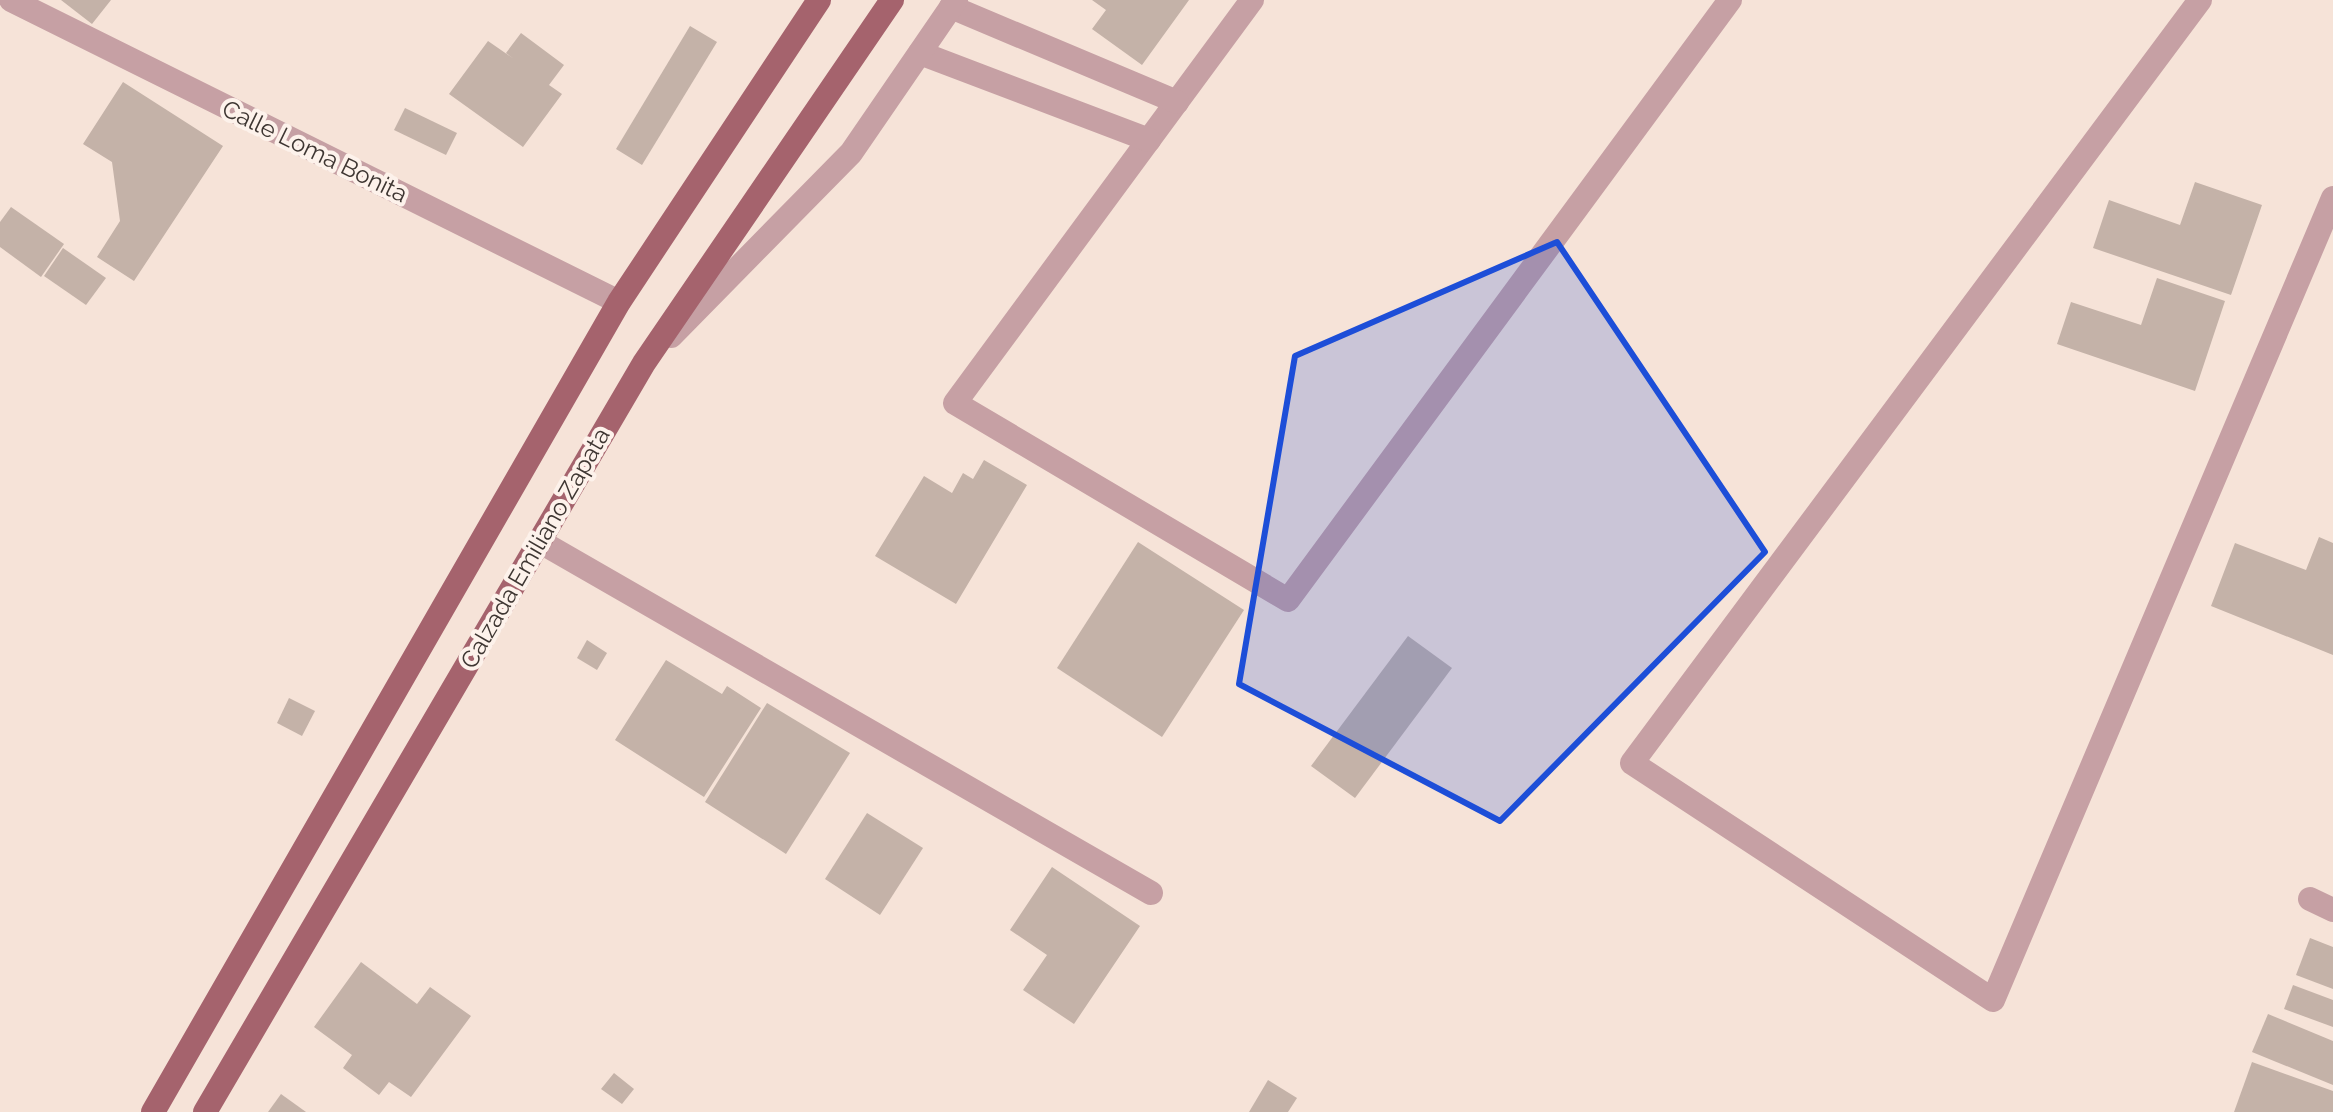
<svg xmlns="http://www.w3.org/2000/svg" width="2333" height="1112" font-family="Raleway,sans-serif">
	<rect width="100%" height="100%" fill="#f6e3d8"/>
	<g fill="#c4b2a8">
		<polygon points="61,0 111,0 92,24"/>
		<polygon points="1092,0 1189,0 1142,65 1092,29 1106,10"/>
		<polygon points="690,26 717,42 642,165 616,149"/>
		<polygon points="521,33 564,65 549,85 562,94 523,147 449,94 488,41 514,59 506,53"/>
		<polygon points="123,82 223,146 134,281 97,257 120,221 112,162 83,144"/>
		<polygon points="405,108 457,133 446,155 394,130"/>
		<polygon points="2195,182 2262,205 2231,295 2093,248 2109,200 2180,225"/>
		<polygon points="11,207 64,244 41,277 0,247 0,222"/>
		<polygon points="63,248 106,278 86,305 44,276"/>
		<polygon points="2157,278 2225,301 2195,391 2057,344 2071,302 2141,325"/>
		<polygon points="984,460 1027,485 956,604 875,556 924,476 952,493 963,473 973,479"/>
		<polygon points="2319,537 2333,543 2333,655 2211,606 2235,543 2306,570"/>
		<polygon points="1138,542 1244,610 1162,737 1057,668"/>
		<polygon points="1408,636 1452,668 1355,798 1311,766"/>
		<polygon points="587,640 607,653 597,670 577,658"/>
		<polygon points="666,660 722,694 727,686 761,708 704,797 615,740"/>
		<polygon points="289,698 315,711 302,736 277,723"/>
		<polygon points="767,703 850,753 786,854 705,802"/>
		<polygon points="867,813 923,848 880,915 825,879"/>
		<polygon points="1052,867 1140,926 1074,1024 1023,990 1047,955 1010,930"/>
		<polygon points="2310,938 2333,947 2333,989 2296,975"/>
		<polygon points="361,962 417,1004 430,987 471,1016 411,1097 389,1082 379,1095 343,1068 352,1055 314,1027"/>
		<polygon points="2293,985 2333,1000 2333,1027 2284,1009"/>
		<polygon points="2268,1014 2333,1041 2333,1085 2252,1052"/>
		<polygon points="2252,1062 2333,1091 2333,1112 2234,1112"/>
		<polygon points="614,1073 634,1089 622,1104 601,1089"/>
		<polygon points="1268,1080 1297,1098 1288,1112 1249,1112"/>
		<polygon points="281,1094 306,1112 268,1112"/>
	</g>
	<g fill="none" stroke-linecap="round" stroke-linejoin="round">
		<g stroke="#c6a0a4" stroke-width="24">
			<polyline points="11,0 619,302"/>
			<polyline points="1252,0 955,403 1288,600 1730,0"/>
			<polyline points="2200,0 1632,763 1993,1000 2333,198"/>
			<polyline points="951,7 1177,102"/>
			<polyline points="920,53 1149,140"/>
			<polyline points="671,336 851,153 956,0"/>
			<polyline points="539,541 1151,893"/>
			<polyline points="2310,899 2333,910"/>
		</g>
		<g stroke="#a5636d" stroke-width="24">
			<polyline points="153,1112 619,302 819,0"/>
			<polyline points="205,1112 644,363 892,0"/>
		</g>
	</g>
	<path fill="#1d4ed8" fill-opacity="0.2" stroke="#1d4ed8" stroke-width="6" stroke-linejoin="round" d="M 1557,242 L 1765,552 L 1500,821 L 1239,684 L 1295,356 Z"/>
	<g text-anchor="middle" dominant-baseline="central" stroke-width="8" stroke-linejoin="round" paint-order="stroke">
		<g font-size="24" fill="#3e3632" stroke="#fdf2eb">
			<text transform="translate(315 151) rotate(26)">Calle Loma Bonita</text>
			<text transform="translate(535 548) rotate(-60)">Calzada Emiliano Zapata</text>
		</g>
	</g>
</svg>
